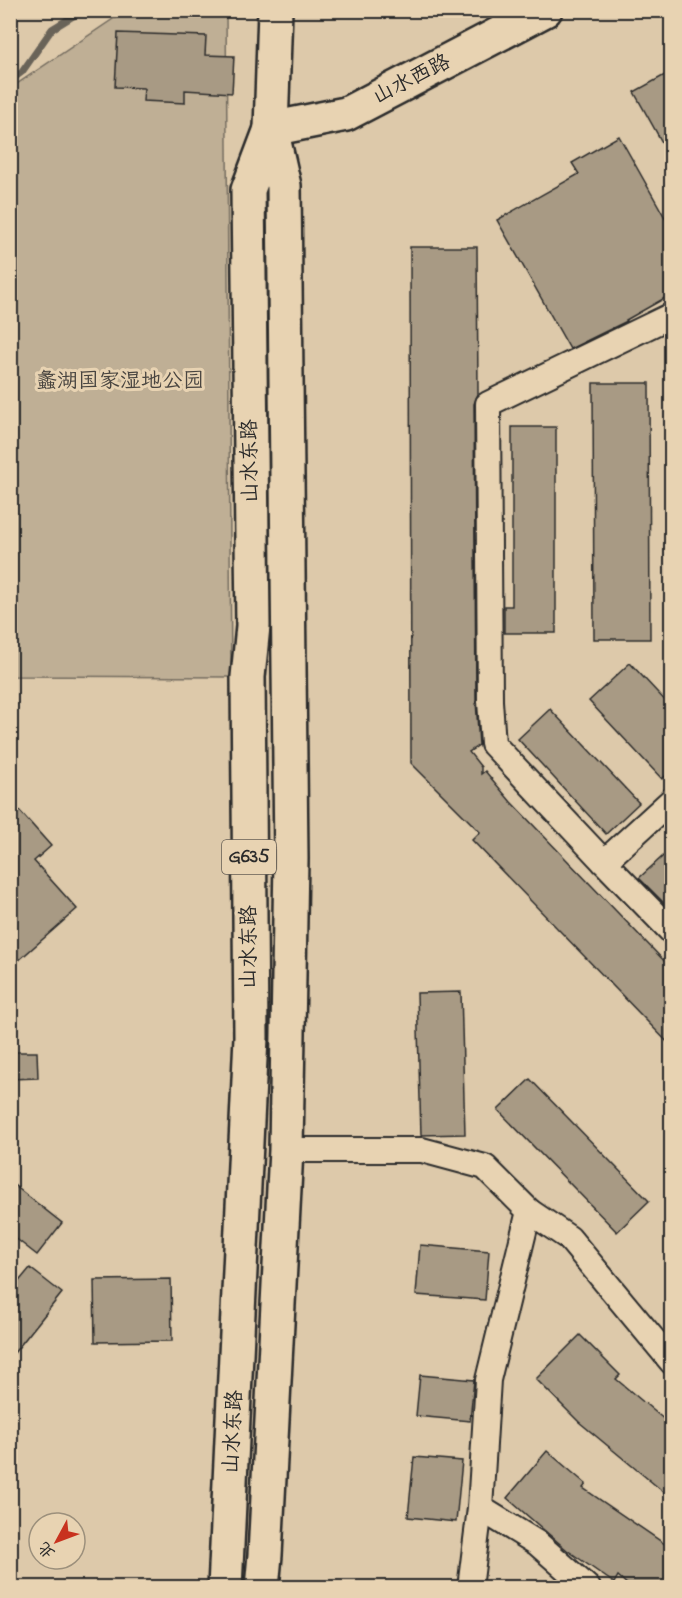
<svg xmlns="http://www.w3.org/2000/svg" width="682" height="1598" font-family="'Indie Flower','LXGW WenKai TC',sans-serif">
	<rect width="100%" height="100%" fill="#ddc9aa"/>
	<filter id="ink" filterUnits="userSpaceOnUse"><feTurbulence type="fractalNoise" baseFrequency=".0167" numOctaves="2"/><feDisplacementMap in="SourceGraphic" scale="12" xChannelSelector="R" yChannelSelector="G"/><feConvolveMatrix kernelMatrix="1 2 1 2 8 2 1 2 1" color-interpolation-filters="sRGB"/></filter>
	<g filter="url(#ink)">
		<polygon fill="#bfaf95" stroke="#756d60" stroke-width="1.5" points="125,11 226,11 231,677 11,676 11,88"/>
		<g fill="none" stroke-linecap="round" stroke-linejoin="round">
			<polyline stroke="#696359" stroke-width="7" points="10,81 22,72 52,29 83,10"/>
		</g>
		<g fill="#a89a84" stroke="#2b2b2b" stroke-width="1.5">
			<polygon points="118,33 206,36 205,55 234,56 232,93 185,90 185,103 143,101 144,88 115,87"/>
			<polygon points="672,71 672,160 634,92"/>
			<polygon points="619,136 672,230 672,294 626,320 627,321 570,349 497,220 579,174 572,163"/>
			<polygon points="410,247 477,247 478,394 474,404 476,701 479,745 469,752 481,767 481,774 485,771 511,802 672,969 672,1047 472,840 480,832 411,763"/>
			<polygon points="593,383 649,383 650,639 594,639"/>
			<polygon points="512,427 556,427 556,633 504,633 504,606 512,606"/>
			<polygon points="630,663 672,708 672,770 662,779 589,701"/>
			<polygon points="550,709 639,803 606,834 518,739"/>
			<polygon points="10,800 51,846 34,861 77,909 10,968"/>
			<polygon points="672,848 672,911 639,878"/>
			<polygon points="461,992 465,1134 421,1135 417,993"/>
			<polygon points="10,1052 37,1052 38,1078 10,1079"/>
			<polygon points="530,1079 649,1201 617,1232 498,1110"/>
			<polygon points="10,1182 62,1223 37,1255 10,1234"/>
			<polygon points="420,1245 489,1251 485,1300 416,1295"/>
			<polygon points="30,1268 62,1293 10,1358 10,1292"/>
			<polygon points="171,1279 172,1341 95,1342 94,1280"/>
			<polygon points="580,1335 620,1375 616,1379 672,1426 672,1499 579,1422 536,1379"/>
			<polygon points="420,1375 474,1380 470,1421 416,1416"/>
			<polygon points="547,1451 586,1484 583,1488 672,1549 672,1587 630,1587 618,1576 614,1583 567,1550 507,1498"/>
			<polygon points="414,1457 462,1461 456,1522 408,1517"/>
		</g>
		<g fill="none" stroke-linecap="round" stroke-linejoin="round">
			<defs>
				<g id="street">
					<polyline points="672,315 488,404 490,701 493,744 604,862 672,800"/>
					<polyline points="604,862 672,932"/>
					<polyline points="286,1150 422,1150 485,1167 529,1211 488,1380 480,1508 537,1543 588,1588"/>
					<polyline points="529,1211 569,1238 672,1362"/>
					<polyline points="470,1588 480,1508"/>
				</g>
				<polyline id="secondary" points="271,129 346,114 545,10"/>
				<g id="highway">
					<polyline points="225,1588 251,1037 248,677 253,626 248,190 271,129"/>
					<polyline points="262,1588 265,1555 286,1150 291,859 284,186 271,129 275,10"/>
				</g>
			</defs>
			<use href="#street" stroke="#2b2b2b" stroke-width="28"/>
			<use href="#secondary" stroke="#2b2b2b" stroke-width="38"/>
			<use href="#highway" stroke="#2b2b2b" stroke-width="38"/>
			<use href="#street" stroke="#e8d3b2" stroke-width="24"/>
			<use href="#secondary" stroke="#e8d3b2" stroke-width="33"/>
			<use href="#highway" stroke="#e8d3b2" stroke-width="33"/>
		</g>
	</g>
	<g text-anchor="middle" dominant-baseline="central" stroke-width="6" stroke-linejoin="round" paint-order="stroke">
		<rect fill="#e8d3b2" stroke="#645d54" stroke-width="1.5" x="222" y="840" width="54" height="34" rx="4.5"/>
		<g font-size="20" font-weight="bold" fill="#2b2b2b">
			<text x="249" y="857">G635</text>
		</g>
		<g font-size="21" fill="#2b2b2b" stroke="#e8d3b2">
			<text transform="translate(412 80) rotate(-27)">山水西路</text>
			<text transform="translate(251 461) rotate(-91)">山水东路</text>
			<text transform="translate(250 947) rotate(-90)">山水东路</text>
			<text transform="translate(234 1432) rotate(-87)">山水东路</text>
		</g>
		<g font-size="21" fill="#494540" stroke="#e8d3b2">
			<text x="120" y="382">蠡湖国家湿地公园</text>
		</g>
	</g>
	<rect width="682" height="1598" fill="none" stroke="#e8d3b2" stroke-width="36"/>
	<rect x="18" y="18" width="646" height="1562" fill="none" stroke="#2b2b2b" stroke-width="2" filter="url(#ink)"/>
	<g transform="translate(57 1541) rotate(229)"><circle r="28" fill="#e8d3b2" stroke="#9c907c" stroke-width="1.5"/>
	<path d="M0-4.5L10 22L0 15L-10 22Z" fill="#c8321e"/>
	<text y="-9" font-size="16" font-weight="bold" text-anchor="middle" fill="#2b2b2b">北</text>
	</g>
</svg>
